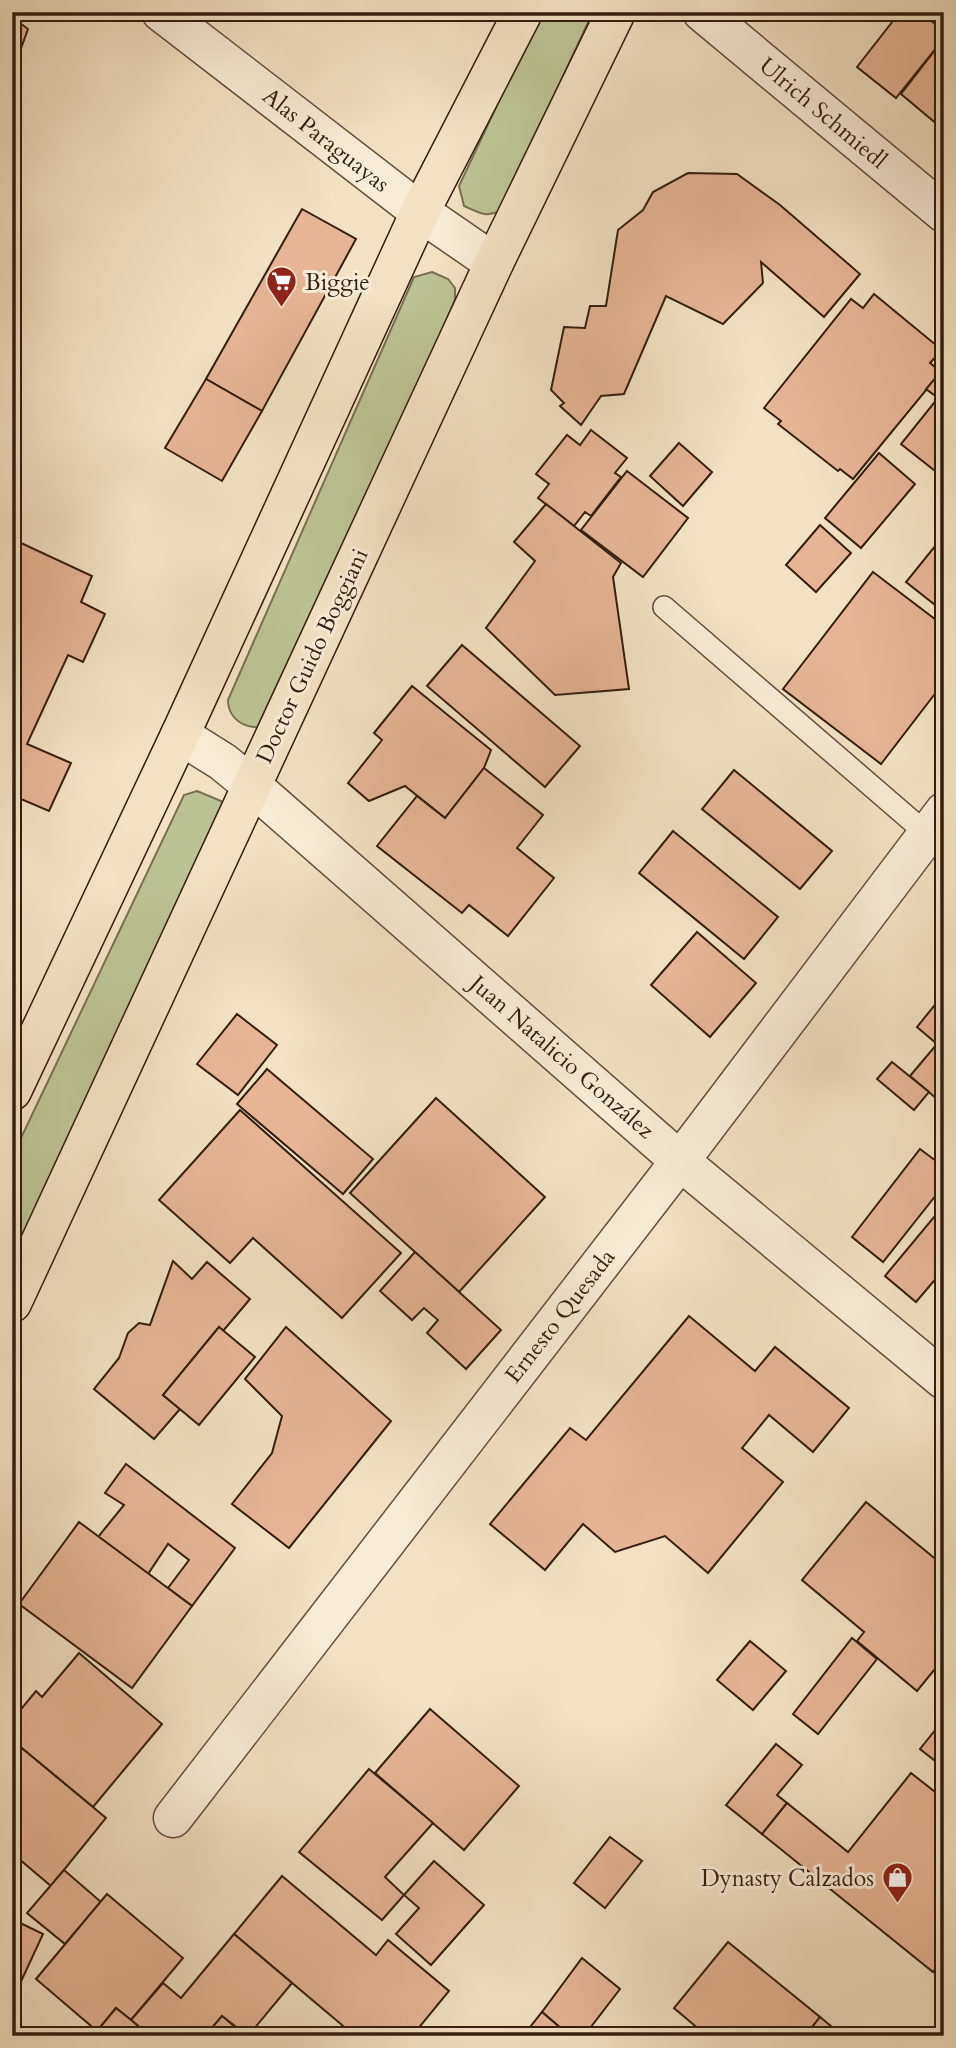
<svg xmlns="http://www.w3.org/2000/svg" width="956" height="2048" font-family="Cardo,serif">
	<rect width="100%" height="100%" fill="#f2e2c1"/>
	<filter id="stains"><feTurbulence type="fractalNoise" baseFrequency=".00286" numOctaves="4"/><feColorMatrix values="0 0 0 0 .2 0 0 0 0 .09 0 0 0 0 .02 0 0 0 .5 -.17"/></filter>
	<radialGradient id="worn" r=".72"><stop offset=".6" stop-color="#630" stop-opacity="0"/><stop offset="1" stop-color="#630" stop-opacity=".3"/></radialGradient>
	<g fill="#bcc392" stroke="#787050" stroke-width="2">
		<path d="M 541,12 L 593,12 L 500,211 C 486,218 477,212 464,206 L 459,186 Z"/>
		<path d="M 432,272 L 448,279 L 455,288 L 455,300 L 270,723 C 251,734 228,721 228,700 L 414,277 Z"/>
		<polygon points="197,791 221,801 225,809 12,1266 12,1157 184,795"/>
	</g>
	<g fill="#e7b594" stroke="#341d0f" stroke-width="2">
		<polygon points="900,12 920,12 944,31 944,38 896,98 857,67"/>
		<polygon points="12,17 28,29 12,73"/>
		<polygon points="936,49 944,56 944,130 901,94"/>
		<polygon points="688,173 737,174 780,205 860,274 824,317 761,262 763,283 723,324 666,296 624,394 601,396 581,425 560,406 564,403 551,390 564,327 585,328 590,306 606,306 618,230 643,210 653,192"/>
		<polygon points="302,209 356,239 262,411 206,379"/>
		<polygon points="874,294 942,350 930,363 941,372 853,479 840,469 838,471 778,424 781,421 764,408 851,299 863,308"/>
		<polygon points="944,368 944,478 901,444 938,398 926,389"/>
		<polygon points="206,379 262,411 222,481 165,448"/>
		<polygon points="591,430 627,458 615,473 621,477 591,516 585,512 574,526 538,498 549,484 536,474 567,435 580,445"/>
		<polygon points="679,443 712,472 683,506 650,476"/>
		<polygon points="879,453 915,484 861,548 825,518"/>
		<polygon points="627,471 688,518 643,577 581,530"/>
		<polygon points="546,504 621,563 613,577 629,689 555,695 486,628 535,561 514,542"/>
		<polygon points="820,525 851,553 816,592 786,565"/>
		<polygon points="944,535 944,612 906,582"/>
		<polygon points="21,543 92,576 81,602 105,614 83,662 68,655 27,744 71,763 49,811 14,796 12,800 12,562"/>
		<polygon points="873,572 944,626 944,682 881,764 783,689"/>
		<polygon points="462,645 580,746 545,787 427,686"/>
		<polygon points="412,686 491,750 484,768 445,818 405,786 369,801 348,783 382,740 374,733"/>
		<polygon points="484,768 543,815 517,848 554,878 508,936 469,905 462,913 377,846 417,796 445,818"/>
		<polygon points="734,770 832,851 800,889 702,809"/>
		<polygon points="673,831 778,917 744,959 639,873"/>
		<polygon points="697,932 756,983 710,1037 651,985"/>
		<polygon points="938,1001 944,1006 944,1105 910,1076 937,1044 917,1027"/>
		<polygon points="237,1014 277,1045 238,1095 197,1064"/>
		<polygon points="892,1062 929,1092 914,1110 877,1079"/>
		<polygon points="267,1069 373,1159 343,1194 237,1104"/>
		<polygon points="436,1098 545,1197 459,1292 350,1193"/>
		<polygon points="240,1110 401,1253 342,1318 253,1238 230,1263 159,1200"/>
		<polygon points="920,1149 944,1167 944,1185 883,1262 852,1237"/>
		<polygon points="944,1205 944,1269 916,1302 885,1276"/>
		<polygon points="415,1252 501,1330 466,1369 427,1333 438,1320 424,1308 412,1320 380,1291"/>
		<polygon points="173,1261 192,1279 207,1262 250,1299 223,1331 219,1327 163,1395 180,1409 154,1439 94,1389 119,1358 128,1333 139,1323 150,1325"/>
		<polygon points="689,1316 755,1371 775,1347 849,1408 813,1452 769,1415 742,1448 783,1482 708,1573 665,1536 615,1552 583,1524 545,1570 490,1524 570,1428 586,1440"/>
		<polygon points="219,1327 255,1357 199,1425 163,1395"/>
		<polygon points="286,1327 391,1421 289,1548 232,1504 272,1453 282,1416 245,1379"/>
		<polygon points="126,1464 235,1548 192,1606 168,1588 189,1560 168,1544 148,1574 98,1537 124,1505 105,1493"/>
		<polygon points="866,1502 944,1566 944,1658 917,1691 857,1641 864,1632 802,1580"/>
		<polygon points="79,1522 192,1606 132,1688 19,1604"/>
		<polygon points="852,1638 877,1659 818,1734 793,1714"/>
		<polygon points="750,1641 786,1671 753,1710 717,1680"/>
		<polygon points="79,1653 162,1724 93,1807 12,1740 12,1720 36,1691 42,1697"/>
		<polygon points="430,1709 519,1786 464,1850 375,1773"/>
		<polygon points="944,1719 944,1768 920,1749"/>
		<polygon points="12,1740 106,1818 51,1886 12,1853"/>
		<polygon points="776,1744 802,1765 777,1795 787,1803 762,1834 726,1805"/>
		<polygon points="369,1769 433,1823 385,1877 404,1895 382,1920 299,1852"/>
		<polygon points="911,1773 944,1799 944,1958 933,1972 762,1834 787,1803 848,1852"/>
		<polygon points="610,1837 642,1861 605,1908 574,1883"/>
		<polygon points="434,1861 484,1905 431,1965 396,1934 419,1908 404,1895"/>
		<polygon points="64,1870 101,1902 65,1944 27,1913"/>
		<polygon points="282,1876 376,1955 388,1940 449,1991 412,2036 355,2036 234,1934"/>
		<polygon points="107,1894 183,1958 131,2020 116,2008 97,2031 36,1979"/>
		<polygon points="12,1919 43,1934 12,2001"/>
		<polygon points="234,1934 292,1983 248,2036 222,2016 205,2036 150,2036 131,2020 163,1983 181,1998"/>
		<polygon points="728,1942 820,2017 805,2036 707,2036 674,2008"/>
		<polygon points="582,1958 620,1989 584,2036 570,2036 542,2012"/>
		<polygon points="116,2008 131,2020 150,2036 93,2036"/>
		<polygon points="542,2012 570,2036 523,2036"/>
		<polygon points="222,2016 246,2036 205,2036"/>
		<polygon points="820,2017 843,2036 805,2036"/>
	</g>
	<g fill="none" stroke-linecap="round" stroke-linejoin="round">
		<defs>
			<polyline id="service" points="664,607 927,834"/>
			<g id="minor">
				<polyline points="702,12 944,213"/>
				<polyline points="420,212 494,263"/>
				<polyline points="180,735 223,762 251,785 680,1161 944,1380"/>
				<polyline points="173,1818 680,1161 944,812"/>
			</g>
			<polyline id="tertiary" points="161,12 420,212"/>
			<g id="primary">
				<polyline points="12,1091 180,735 420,212 523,12"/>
				<polyline points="12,1303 494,263 616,12"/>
			</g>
		</defs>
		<use href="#service" stroke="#644e3c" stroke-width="24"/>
		<use href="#minor" stroke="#644e3c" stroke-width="41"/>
		<use href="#tertiary" stroke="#644e3c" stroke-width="41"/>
		<use href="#primary" stroke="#341d0f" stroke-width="41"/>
		<use href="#service" stroke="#f7ecd7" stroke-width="21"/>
		<use href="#minor" stroke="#f7ecd7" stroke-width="38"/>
		<use href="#tertiary" stroke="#f7ecd7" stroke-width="38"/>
		<use href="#primary" stroke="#f2e2c1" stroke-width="38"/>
	</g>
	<defs>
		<symbol id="supermarket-pin" viewBox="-11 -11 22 30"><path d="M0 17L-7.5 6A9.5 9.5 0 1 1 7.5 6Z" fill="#8f2418" stroke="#f7ecd7"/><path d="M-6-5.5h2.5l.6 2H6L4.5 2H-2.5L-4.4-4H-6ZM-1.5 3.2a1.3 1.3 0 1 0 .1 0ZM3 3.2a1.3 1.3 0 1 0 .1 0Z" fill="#fff"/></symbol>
		<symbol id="shop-pin" viewBox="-11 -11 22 30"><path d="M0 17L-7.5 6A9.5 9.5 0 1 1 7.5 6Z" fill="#8f2418" stroke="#f7ecd7"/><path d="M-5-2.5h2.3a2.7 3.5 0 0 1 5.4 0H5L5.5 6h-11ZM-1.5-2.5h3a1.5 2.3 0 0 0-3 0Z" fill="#fff"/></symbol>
	</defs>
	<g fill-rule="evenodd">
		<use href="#supermarket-pin" x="264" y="264" width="35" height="47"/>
		<use href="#shop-pin" x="880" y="1860" width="35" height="47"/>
	</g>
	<g text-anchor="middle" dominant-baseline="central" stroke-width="6" stroke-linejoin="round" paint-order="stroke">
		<g font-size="23" fill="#341d0f" stroke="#f7ecd7">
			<text transform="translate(823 113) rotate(40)">Ulrich Schmiedl</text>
			<text transform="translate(326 140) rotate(38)">Alas Paraguayas</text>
			<text transform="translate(312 656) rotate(-65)">Doctor Guido Boggiani</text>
			<text transform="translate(562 1057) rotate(41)">Juan Natalicio González</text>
			<text transform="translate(560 1316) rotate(-52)">Ernesto Quesada</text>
		</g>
		<g font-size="23" fill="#341d0f" stroke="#f7ecd7" text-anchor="start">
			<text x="305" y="282">Biggie</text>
			<text x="874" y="1878" text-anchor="end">Dynasty Calzados</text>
		</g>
	</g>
	<rect width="956" height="2048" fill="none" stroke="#f2e2c1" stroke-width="42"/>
	<rect x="14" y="14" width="928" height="2020" fill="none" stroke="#341d0f" stroke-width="3.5"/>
	<rect x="21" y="21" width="914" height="2006" fill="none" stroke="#341d0f" stroke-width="2"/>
	<rect width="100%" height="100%" filter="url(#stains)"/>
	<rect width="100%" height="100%" fill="url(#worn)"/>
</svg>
